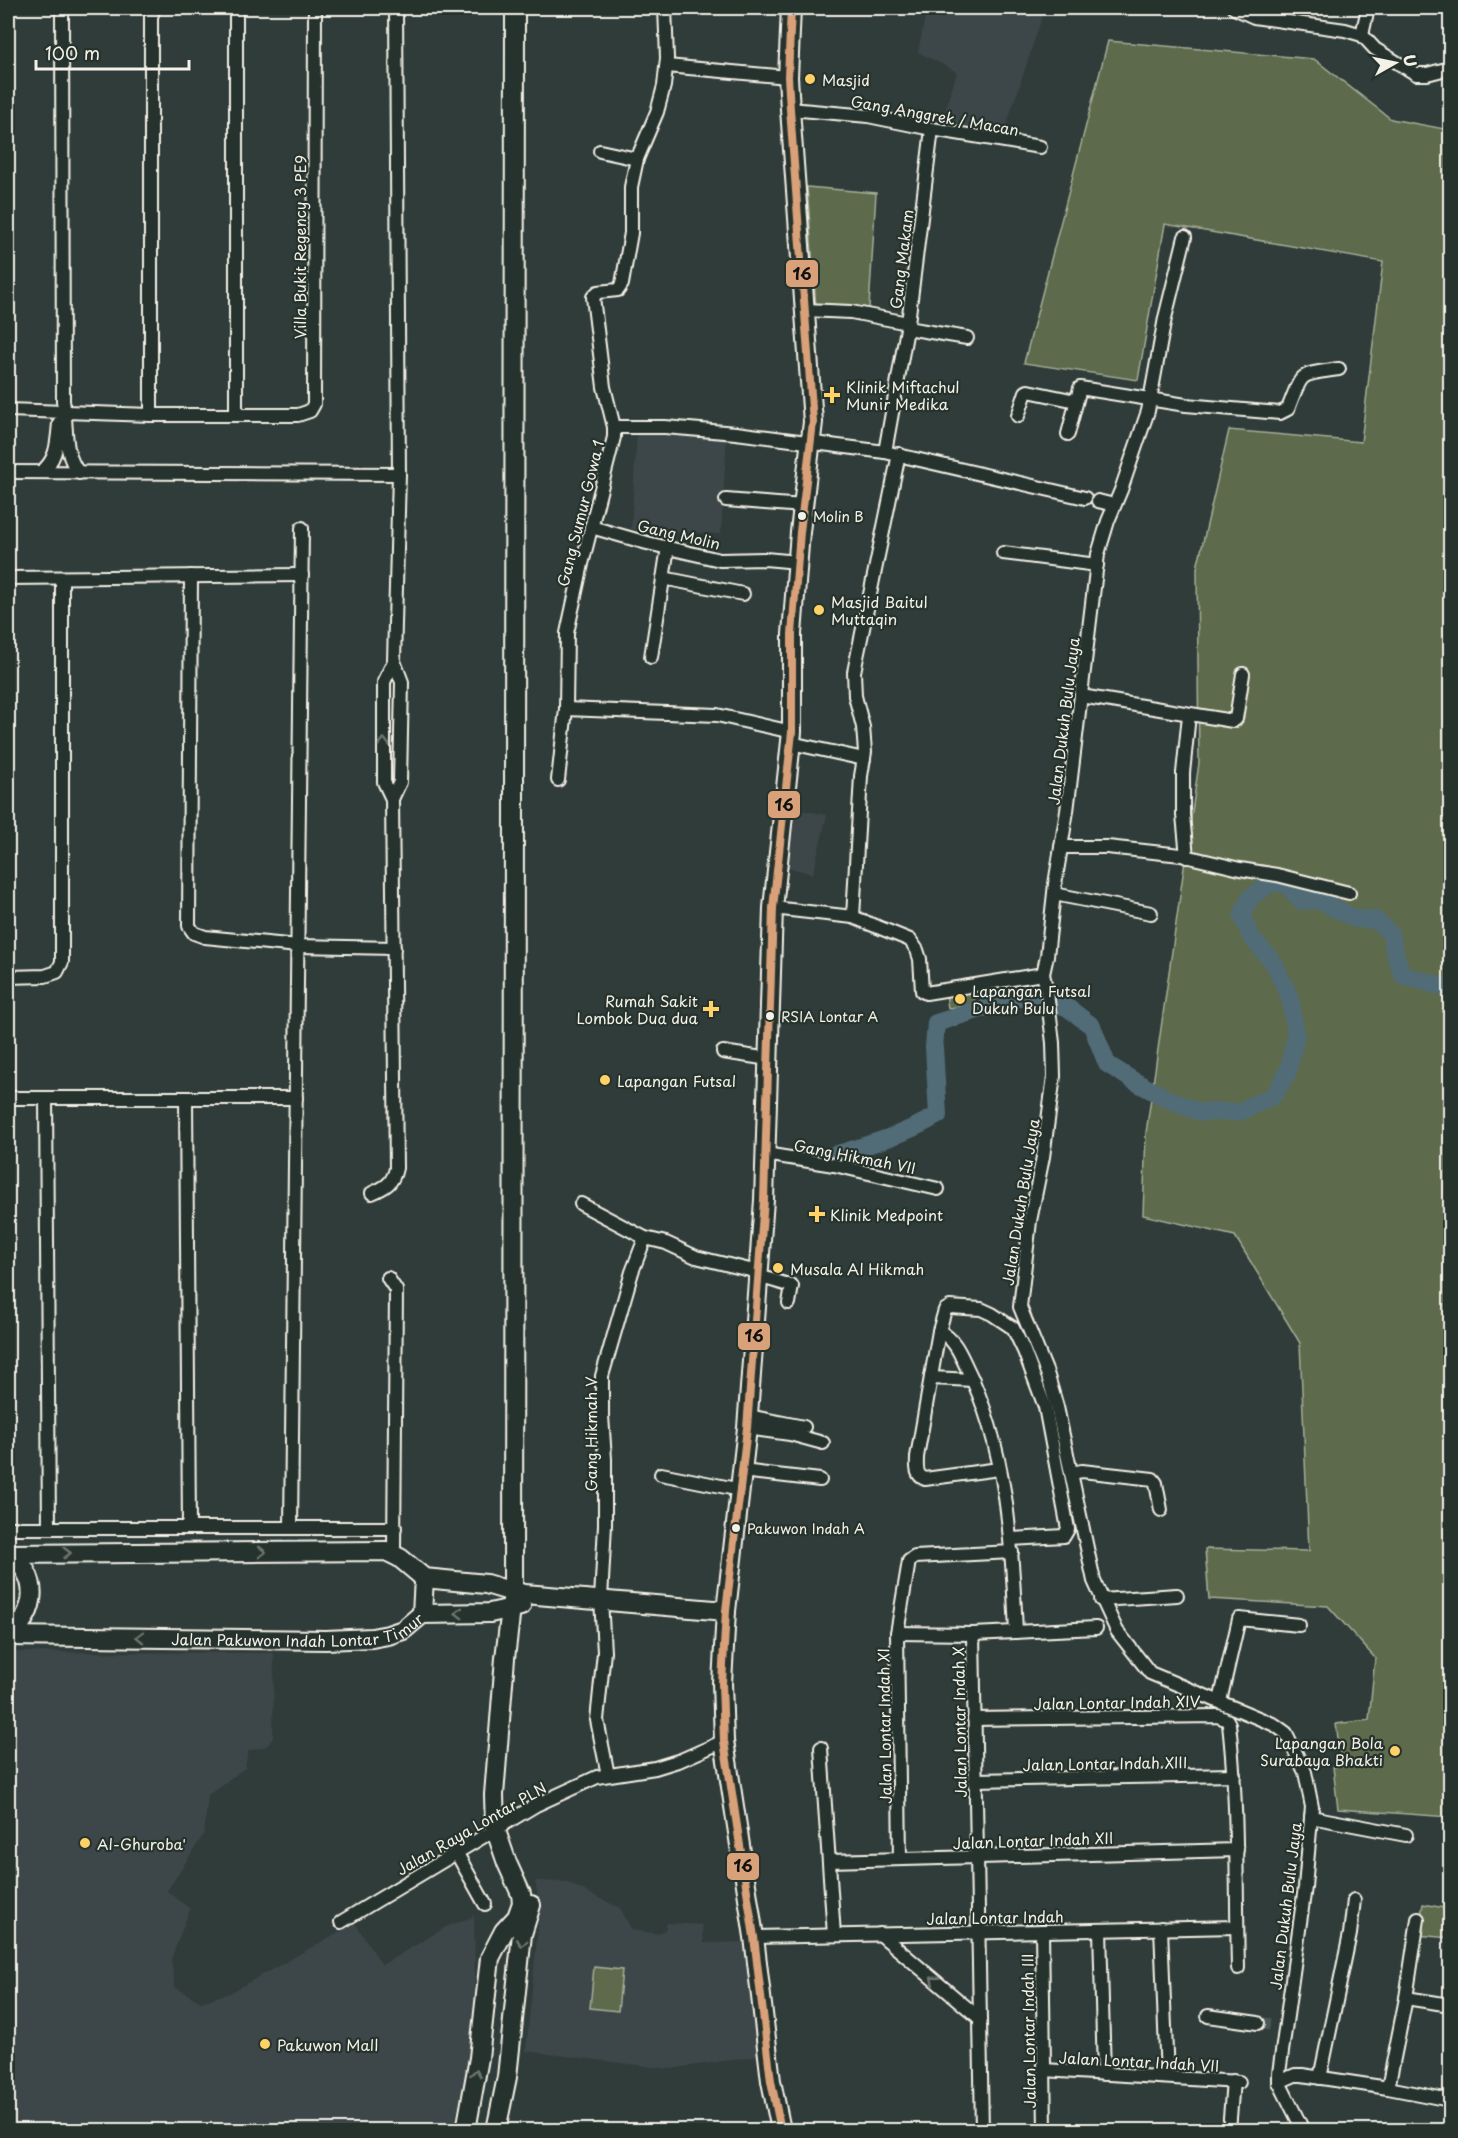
<svg xmlns="http://www.w3.org/2000/svg" width="1458" height="2138" font-family="'Playpen Sans',sans-serif">
	<rect width="100%" height="100%" fill="#303c3a"/>
	<filter id="ink" filterUnits="userSpaceOnUse"><feTurbulence type="fractalNoise" baseFrequency=".0167" numOctaves="2"/><feDisplacementMap in="SourceGraphic" scale="12" xChannelSelector="R" yChannelSelector="G"/><feConvolveMatrix kernelMatrix="1 2 1 2 8 2 1 2 1" color-interpolation-filters="sRGB"/></filter>
	<g filter="url(#ink)">
		<g fill="#3d4649">
			<polygon points="927,8 1045,8 1002,139 940,128 957,72 918,52"/>
			<polygon points="637,430 727,435 721,534 631,529"/>
			<polygon points="796,809 827,815 813,874 787,867"/>
			<polygon points="8,1652 274,1653 273,1738 267,1746 248,1751 245,1768 208,1795 204,1834 167,1891 190,1909 171,1959 175,1987 201,2002 230,1993 355,1923 382,1965 446,1927 474,1916 475,1990 470,2060 453,2130 8,2130"/>
			<polygon points="535,1881 566,1882 620,1908 632,1930 658,1934 665,1930 667,1923 702,1925 704,1943 750,1942 759,2056 670,2069 526,2051 540,1908"/>
		</g>
		<g fill="#5d6a4b" stroke="#a8ae9a" stroke-width="1.5">
			<polygon points="1108,41 1314,59 1391,119 1450,130 1450,1817 1338,1809 1333,1767 1342,1766 1336,1724 1369,1720 1375,1658 1328,1606 1209,1599 1205,1549 1309,1551 1300,1343 1235,1236 1143,1215 1146,1133 1199,763 1197,568 1229,430 1361,442 1383,262 1165,224 1138,380 1024,363"/>
			<polygon points="807,187 876,193 869,308 816,307"/>
			<polygon points="973,990 975,1005 948,1008 946,994"/>
			<polygon points="1423,1904 1450,1909 1450,1938 1417,1935"/>
			<polygon points="594,1967 622,1970 618,2011 590,2008"/>
		</g>
		<g fill="none" stroke-linecap="round" stroke-linejoin="round">
			<path stroke="#516c76" stroke-width="18" d="M 831,1156 C 868,1145 904,1135 938,1115 L 934,1047 L 936,1023 L 1013,999 L 1037,995 L 1068,1008 L 1092,1026 L 1107,1064 L 1134,1081 L 1166,1098 L 1199,1112 L 1239,1112 L 1273,1096 L 1288,1072 L 1296,1034 L 1290,998 L 1274,963 L 1251,937 L 1242,915 L 1250,898 L 1272,882 L 1286,884 L 1301,901 L 1319,900 L 1356,919 L 1376,920 L 1390,933 L 1398,963 L 1403,975 L 1450,989"/>
			<polyline stroke="#4d5754" stroke-width="12" stroke-dasharray="12 6" stroke-linecap="butt" points="1258,2023 1276,2025"/>
			<defs>
				<g id="street">
					<path d="M 62,8 L 63,401 C 68,426 62,452 79,473"/>
					<polyline points="236,8 236,415"/>
					<polyline points="1234,8 1254,17 1345,30 1362,35 1375,49 1416,74 1427,74 1450,68"/>
					<polyline points="1362,35 1368,8"/>
					<polyline points="667,66 788,77"/>
					<polyline points="790,109 868,116 932,129 1040,147"/>
					<polyline points="600,151 637,159"/>
					<polyline points="1185,237 1165,318 1148,411 1121,490 1108,521 1098,554 1067,811 1055,884 1047,956 1043,974 1047,992 1053,1043 1054,1076 1043,1157 1030,1221 1020,1307 1047,1373 1057,1407 1094,1581 1117,1631 1150,1673 1275,1725 1286,1733 1305,1772 1312,1807 1305,1887 1279,2073 1279,2082 1303,2130"/>
					<polyline points="805,310 851,312 908,323"/>
					<polyline points="907,328 967,338"/>
					<polyline points="8,410 151,415 298,415 310,411 314,404 315,8"/>
					<polyline points="151,415 151,17 154,8"/>
					<polyline points="1018,416 1026,392 1028,391 1076,401"/>
					<polyline points="614,427 665,427 736,433 885,452 1085,498"/>
					<path d="M 1068,434 L 1080,388 L 1186,405 L 1280,413 L 1288,409 C 1303,371 1298,375 1339,369"/>
					<polyline points="885,452 908,323 932,129"/>
					<polyline points="8,472 399,474"/>
					<path d="M 41,472 C 57,460 57,443 59,423"/>
					<polyline points="726,500 803,506"/>
					<polyline points="1098,501 1114,505"/>
					<polyline points="591,527 647,543 720,560 765,559 798,562"/>
					<polyline points="1003,553 1097,565"/>
					<polyline points="191,576 189,926 194,933 205,937 298,946 394,948"/>
					<polyline points="8,578 302,575"/>
					<polyline points="663,578 743,594"/>
					<polyline points="651,657 668,547"/>
					<polyline points="1081,696 1233,721 1236,719 1243,674"/>
					<polyline points="566,709 717,715 792,732"/>
					<polyline points="791,743 864,759"/>
					<polyline points="558,780 566,709 567,633 582,564 614,437 614,427 604,387 593,297 598,292 618,290 622,284 631,233 631,187 637,159 657,112 664,86 667,58 665,8"/>
					<polyline points="392,799 400,782 402,682 394,661 399,474 396,8"/>
					<polyline points="1061,847 1107,847 1181,855 1240,869 1277,875 1349,893"/>
					<polyline points="1187,857 1183,815 1183,773 1189,715"/>
					<polyline points="1054,894 1151,913"/>
					<polyline points="773,908 853,917 910,940 917,950 920,959 922,991 926,993 1043,974"/>
					<polyline points="853,917 861,776 865,752 863,727 855,696 854,672 899,454"/>
					<polyline points="8,977 45,976 57,972 62,962 62,578"/>
					<polyline points="723,1052 769,1059"/>
					<polyline points="8,1098 296,1098"/>
					<polyline points="46,1098 49,1528"/>
					<polyline points="186,1098 189,1528"/>
					<polyline points="765,1154 834,1165 938,1189"/>
					<path d="M 372,1193 C 386,1187 393,1183 396,1168 L 392,799 L 384,782 L 384,682 L 394,661"/>
					<polyline points="581,1204 645,1238 666,1243 696,1257 758,1272"/>
					<polyline points="758,1276 792,1286 789,1303"/>
					<path d="M 939,1331 C 954,1339 959,1351 966,1366 C 1007,1447 1012,1543 1016,1632"/>
					<polyline points="931,1378 973,1380"/>
					<polyline points="748,1416 804,1427"/>
					<polyline points="747,1428 790,1434 823,1443"/>
					<path d="M 999,1469 L 925,1479 C 915,1475 917,1466 917,1457 L 939,1331 L 945,1310 L 950,1307 L 981,1309 L 992,1314 L 1013,1328 L 1024,1351 L 1045,1407 L 1068,1529 L 1064,1536 L 1011,1539"/>
					<polyline points="742,1471 820,1480"/>
					<polyline points="1071,1473 1082,1471 1153,1479 1156,1483 1161,1510"/>
					<polyline points="661,1474 741,1490"/>
					<polyline points="8,1528 395,1528"/>
					<polyline points="291,1528 302,528"/>
					<polyline points="386,1551 394,1551 396,1290 388,1278"/>
					<polyline points="1101,1600 1177,1595"/>
					<polyline points="897,1633 973,1634 1096,1628"/>
					<polyline points="973,1634 982,2130"/>
					<polyline points="1220,1701 1239,1619 1299,1625"/>
					<path d="M 974,1719 L 1218,1716 L 1227,1720 L 1229,1724 C 1238,1805 1236,1886 1238,1968"/>
					<polyline points="821,1748 834,1935"/>
					<polyline points="608,1775 597,1720 604,1652 601,1599 605,1525 605,1459 602,1416 602,1376 632,1272 645,1238"/>
					<polyline points="975,1780 1234,1775"/>
					<polyline points="1311,1817 1406,1835"/>
					<polyline points="456,1852 485,1904"/>
					<polyline points="900,1859 897,1633 909,1561 915,1557 1012,1552"/>
					<polyline points="829,1861 1237,1850"/>
					<polyline points="341,1922 536,1805 597,1777 655,1768 681,1760 724,1741"/>
					<polyline points="1161,1928 1167,2077"/>
					<polyline points="1100,1930 1104,2074"/>
					<polyline points="1042,1931 1045,2130"/>
					<polyline points="880,1934 978,2017"/>
					<polyline points="754,1937 1237,1927"/>
					<polyline points="1406,1998 1450,2005"/>
					<polyline points="1208,2016 1258,2023"/>
					<polyline points="1044,2070 1239,2082"/>
					<polyline points="1320,2078 1350,1934 1354,1900"/>
					<polyline points="1279,2082 1295,2075 1302,2075 1388,2088 1450,2100"/>
					<polyline points="1388,2088 1406,1998 1418,1919"/>
					<polyline points="1229,2130 1233,2081"/>
				</g>
				<g id="secondary">
					<path d="M 8,1553 C 41,1576 38,1612 8,1636"/>
					<polyline points="9,1554 386,1551 400,1558 424,1578 486,1584 513,1592 525,1594 726,1611"/>
					<polyline points="422,1614 424,1578"/>
					<path id="s1" d="M 8,1636 L 326,1640 L 372,1638 L 388,1635 L 403,1630 L 422,1614 L 490,1613 L 521,1606"/>
					<polyline points="466,2130 479,2058 490,1958 504,1931 517,1917 522,1903 521,1894 507,1863 495,1828 494,1795 505,1658 513,1592 515,8"/>
					<polyline points="496,2130 507,2077 522,1934 531,1905"/>
					<polyline points="781,2130 771,2081 754,1937 724,1741 722,1683 726,1611 747,1428 764,1200 773,908 792,732 792,634 800,532 813,422 790,109 788,77 791,8"/>
				</g>
			</defs>
			<use href="#street" stroke="#f4f1e8" stroke-width="16"/>
			<use href="#secondary" stroke="#f4f1e8" stroke-width="22"/>
			<use href="#street" stroke="#26332d" stroke-width="12"/>
			<use href="#secondary" stroke="#26332d" stroke-width="18"/>
			<defs>
				<polyline id="bus-1" points="781,2130 771,2081 754,1937 724,1741 722,1683 726,1611 747,1428 764,1200 773,908 792,732 792,634 800,532 813,422 790,109 788,77 791,8"/>
			</defs>
			<use href="#bus-1" stroke="#26332d" stroke-width="12"/>
			<use href="#bus-1" stroke="#d9a179" stroke-width="8"/>
		</g>
		<defs><path id="oneway-chevron" d="M-2-3.5L2.5 0L-2 3.5" fill="none" stroke-width="1.6" stroke-linecap="round" stroke-linejoin="round" transform="scale(1.5)"/></defs>
		<g stroke="#6e766e">
			<use href="#oneway-chevron" transform="translate(384 742) rotate(-90)"/>
			<use href="#oneway-chevron" transform="translate(262 1552)"/>
			<use href="#oneway-chevron" transform="translate(67 1553)"/>
			<use href="#oneway-chevron" transform="translate(459 1613) rotate(179)"/>
			<use href="#oneway-chevron" transform="translate(140 1637) rotate(-179)"/>
			<use href="#oneway-chevron" transform="translate(522 1943) rotate(97)"/>
			<use href="#oneway-chevron" transform="translate(934 1980) rotate(-140)"/>
			<use href="#oneway-chevron" transform="translate(476 2073) rotate(-80)"/>
		</g>
	</g>
	<g fill="#ffd166" stroke="#26332d" stroke-width="2">
		<circle cx="810" cy="79" r="6"/>
		<path d="M829 386h6v6h6v6h-6v6h-6v-6h-6v-6h6z"/>
		<circle cx="819" cy="610" r="6"/>
		<circle cx="960" cy="999" r="6"/>
		<path d="M708 1000h6v6h6v6h-6v6h-6v-6h-6v-6h6z"/>
		<circle cx="605" cy="1080" r="6"/>
		<path d="M814 1205h6v6h6v6h-6v6h-6v-6h-6v-6h6z"/>
		<circle cx="778" cy="1268" r="6"/>
		<circle cx="1395" cy="1751" r="6"/>
		<circle cx="85" cy="1843" r="6"/>
		<circle cx="265" cy="2044" r="6"/>
	</g>
	<g fill="#f4f1e8" stroke="#26332d" stroke-width="2">
		<circle cx="802" cy="516" r="5"/>
		<circle cx="770" cy="1016" r="5"/>
		<circle cx="736" cy="1528" r="5"/>
	</g>
	<g text-anchor="middle" dominant-baseline="central" stroke-width="4.5" stroke-linejoin="round" paint-order="stroke">
		<g font-size="14" fill="#f4f1e8" stroke="#26332d" text-anchor="start">
			<text x="813" y="516">Molin B</text>
			<text x="781" y="1016">RSIA Lontar A</text>
			<text x="747" y="1528">Pakuwon Indah A</text>
		</g>
		<g font-size="15" fill="#f4f1e8" stroke="#26332d" text-anchor="start">
			<text x="822" y="79">Masjid</text>
			<text x="846" y="386">Klinik Miftachul<tspan x="846" dy="17">Munir Medika</tspan></text>
			<text x="831" y="601">Masjid Baitul<tspan x="831" dy="17">Muttaqin</tspan></text>
			<text x="972" y="990">Lapangan Futsal<tspan x="972" dy="17">Dukuh Bulu</tspan></text>
			<text x="698" y="1000" text-anchor="end">Rumah Sakit<tspan x="698" dy="17">Lombok Dua dua</tspan></text>
			<text x="617" y="1080">Lapangan Futsal</text>
			<text x="830" y="1214">Klinik Medpoint</text>
			<text x="790" y="1268">Musala Al Hikmah</text>
			<text x="1383" y="1742" text-anchor="end">Lapangan Bola<tspan x="1383" dy="17">Surabaya Bhakti</tspan></text>
			<text x="97" y="1843">Al-Ghuroba'</text>
			<text x="277" y="2044">Pakuwon Mall</text>
		</g>
		<g font-size="15" fill="#f4f1e8" stroke="#26332d">
			<text transform="translate(935 115) rotate(10)">Gang Anggrek / Macan</text>
			<text transform="translate(299 247) rotate(-90)">Villa Bukit Regency 3 PE9</text>
			<text transform="translate(901 259) rotate(-83)">Gang Makam</text>
			<text transform="translate(580 513) rotate(-76)">Gang Sumur Gowa 1</text>
			<text transform="translate(679 534) rotate(13)">Gang Molin</text>
			<text transform="translate(1063 721) rotate(-83)">Jalan Dukuh Bulu Jaya</text>
			<text transform="translate(855 1156) rotate(11)">Gang Hikmah VII</text>
			<text transform="translate(1020 1202) rotate(-81)">Jalan Dukuh Bulu Jaya</text>
			<text transform="translate(590 1434) rotate(-90)">Gang Hikmah V</text>
			<text stroke="none"><textPath href="#s1" startOffset="291">Jalan Pakuwon Indah Lontar Timur</textPath></text>
			<text transform="translate(1117 1702) rotate(-1)">Jalan Lontar Indah XIV</text>
			<text transform="translate(959 1722) rotate(-91)">Jalan Lontar Indah X</text>
			<text transform="translate(884 1726) rotate(-91)">Jalan Lontar Indah XI</text>
			<text transform="translate(1105 1763) rotate(-1)">Jalan Lontar Indah XIII</text>
			<text transform="translate(471 1828) rotate(-30)">Jalan Raya Lontar PLN</text>
			<text transform="translate(1033 1840) rotate(-2)">Jalan Lontar Indah XII</text>
			<text transform="translate(1285 1906) rotate(-83)">Jalan Dukuh Bulu Jaya</text>
			<text transform="translate(995 1917) rotate(-1)">Jalan Lontar Indah</text>
			<text transform="translate(1028 2031) rotate(-91)">Jalan Lontar Indah III</text>
			<text transform="translate(1139 2061) rotate(3)">Jalan Lontar Indah VII</text>
		</g>
	</g>
	<g stroke="#26332d" stroke-width="2">
		<rect x="785" y="259" width="34" height="29" rx="6" fill="#d9a179"/>
		<rect x="767" y="790" width="34" height="29" rx="6" fill="#d9a179"/>
		<rect x="737" y="1322" width="34" height="29" rx="6" fill="#d9a179"/>
		<rect x="726" y="1852" width="34" height="29" rx="6" fill="#d9a179"/>
	</g>
	<g font-size="16" text-anchor="middle" font-weight="bold" fill="#111">
		<text x="802" y="280">16</text>
		<text x="784" y="811">16</text>
		<text x="754" y="1342">16</text>
		<text x="743" y="1872">16</text>
	</g>
	<rect width="1458" height="2138" fill="none" stroke="#26332d" stroke-width="30"/>
	<rect x="15" y="15" width="1428" height="2108" fill="none" stroke="#f4f1e8" stroke-width="2" filter="url(#ink)"/>
	<g transform="translate(1395 63) rotate(81)" stroke="#26332d" stroke-width="4.5" paint-order="stroke">
	<path d="M0-4.5L10 22L0 15L-10 22Z" fill="#f4f1e8"/>
	<text y="-9" font-size="16" font-weight="bold" text-anchor="middle" fill="#f4f1e8">U</text>
	</g>
	<path d="M36 60v9h153v-9" fill="none" stroke="#f4f1e8" stroke-width="3"/>
	<text x="45" y="60" font-size="18" fill="#f4f1e8" stroke="#26332d" stroke-width="4.5" paint-order="stroke">100 m</text>
</svg>
